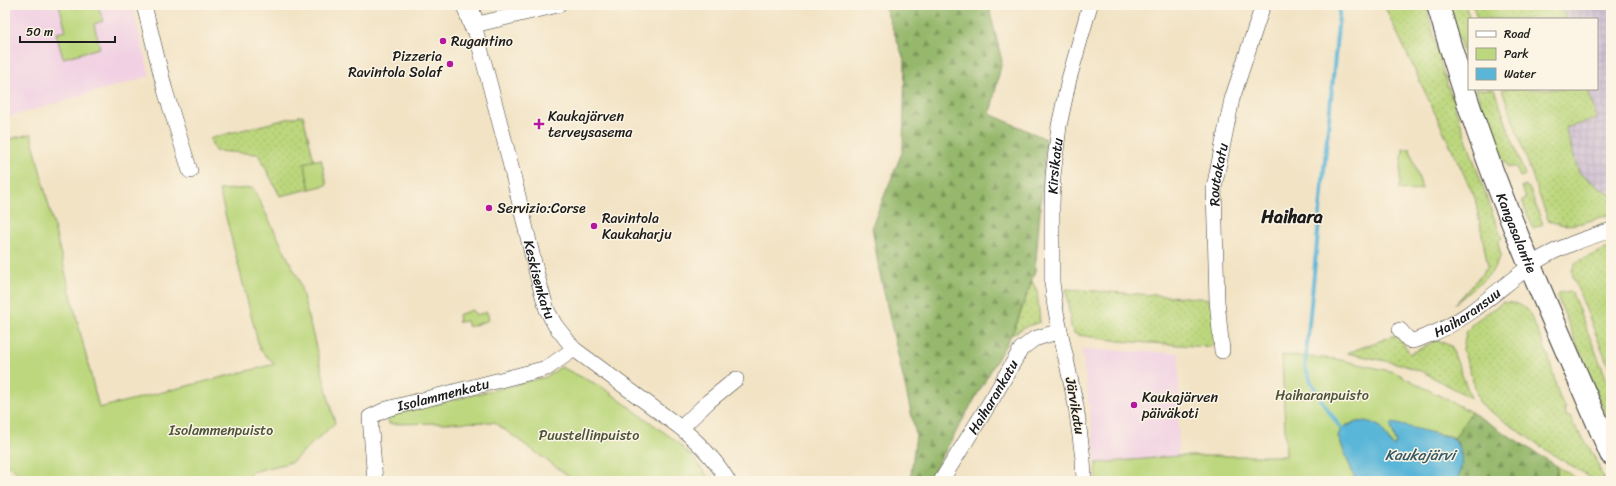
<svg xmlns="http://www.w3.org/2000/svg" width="1616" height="486" font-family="Sriracha,sans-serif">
	<defs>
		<pattern id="industrial-grid" width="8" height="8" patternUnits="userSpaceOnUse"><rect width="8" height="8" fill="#cebed1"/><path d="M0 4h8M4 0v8" fill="none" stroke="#b0a3b3"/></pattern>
		<pattern id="grass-dots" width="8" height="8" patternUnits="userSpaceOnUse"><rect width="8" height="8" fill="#bcd77d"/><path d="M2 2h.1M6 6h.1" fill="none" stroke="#a1b86b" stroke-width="1.8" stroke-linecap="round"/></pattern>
		<pattern id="forest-firs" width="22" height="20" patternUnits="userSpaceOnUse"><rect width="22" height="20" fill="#95b86c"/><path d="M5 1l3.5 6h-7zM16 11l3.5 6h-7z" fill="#799558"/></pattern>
	</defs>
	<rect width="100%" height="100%" fill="#fcf5e5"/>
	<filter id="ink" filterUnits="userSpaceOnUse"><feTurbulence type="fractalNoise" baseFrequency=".025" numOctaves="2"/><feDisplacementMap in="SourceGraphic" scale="8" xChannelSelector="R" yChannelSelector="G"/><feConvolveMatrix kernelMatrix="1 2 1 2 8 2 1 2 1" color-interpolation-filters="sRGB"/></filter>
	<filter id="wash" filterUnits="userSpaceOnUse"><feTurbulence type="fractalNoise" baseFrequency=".012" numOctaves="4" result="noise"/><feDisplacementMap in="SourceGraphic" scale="16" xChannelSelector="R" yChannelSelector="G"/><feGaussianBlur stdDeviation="0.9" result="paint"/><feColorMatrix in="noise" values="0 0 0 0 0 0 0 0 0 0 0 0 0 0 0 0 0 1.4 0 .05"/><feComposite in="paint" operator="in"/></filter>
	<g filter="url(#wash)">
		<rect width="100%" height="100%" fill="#f2e3c5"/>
		<g fill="#f1d0e3">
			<polygon points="5,5 132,5 150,76 5,118"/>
			<polygon points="1082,349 1179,353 1178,456 1096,463"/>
		</g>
		<polygon fill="url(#industrial-grid)" points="1514,5 1611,5 1611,195 1579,173 1546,89 1597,89 1597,19 1519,19"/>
		<g fill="url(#grass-dots)" stroke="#6c7a4c">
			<polygon points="1384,5 1426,5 1443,72 1492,213 1502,238 1498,242 1501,255 1491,273 1455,304 1488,267 1475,198"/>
			<polygon points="1448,5 1465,5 1470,19 1469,70"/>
			<polygon points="1473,5 1561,5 1566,19 1477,19"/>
			<polygon points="1476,89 1494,89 1525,175 1520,177 1516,167 1508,167 1494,143"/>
			<path d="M 1502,89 L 1588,89 L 1597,119 L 1565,128 L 1579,173 L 1611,195 L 1611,214 C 1590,220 1569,231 1548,220 Z"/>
			<polygon points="303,115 314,161 304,163 310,189 280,196 258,154 215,151 210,139 218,136"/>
			<polygon points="1526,186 1529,188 1543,224 1533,228 1522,201 1526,199 1522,187"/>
			<polygon points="1611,247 1611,372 1573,277 1572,270 1576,262"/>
			<polygon points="1032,281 1037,291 1040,322 1025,327 1010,336 1015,328"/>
			<polygon points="1066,289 1213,299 1218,341 1210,347 1119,341 1078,335 1074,333 1071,326"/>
			<polygon points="1569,291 1572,293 1611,390 1611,428 1557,296 1559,293"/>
			<path d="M 1503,302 L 1518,304 L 1528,310 L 1548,355 L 1559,396 L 1566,409 L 1564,410 L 1567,417 L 1570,416 C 1575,429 1583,437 1590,449 C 1596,459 1600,470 1604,481 L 1596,481 L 1549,452 L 1480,404 L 1463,349 L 1466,333 L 1473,323 Z"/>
			<polygon points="1398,334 1410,354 1437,340 1451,346 1471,398 1423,372 1400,364 1347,353"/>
			<polygon points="1557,466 1581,481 1558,481"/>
		</g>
		<g fill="url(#forest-firs)" stroke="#586a44">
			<polygon points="884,5 991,5 990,12 1002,61 990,114 1046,139 1035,271 1015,328 928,481 910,481 916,435 879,270 872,226 903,150 905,62"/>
			<path d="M 1471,412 L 1557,466 L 1558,481 L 1457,481 C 1463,466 1464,452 1454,438 Z"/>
		</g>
		<g fill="#bcd77d" stroke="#6c7a4c">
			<polygon points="59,5 98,5 103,21 94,24 100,48 63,58 56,33 66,31"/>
			<polygon points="31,134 99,408 275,364 260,350 219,190 253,188 299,280 335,423 292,462 252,472 244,481 31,481 5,464 5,140"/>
			<polygon points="1403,149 1410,149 1422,189 1412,191 1399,189"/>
			<polygon points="321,159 327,185 310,189 304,163"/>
			<polygon points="472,310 476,315 487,312 489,320 469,327 466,321 459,322 458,315"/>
			<path d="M 1282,355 L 1336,359 L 1394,372 L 1471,412 L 1454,438 L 1451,436 L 1391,426 L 1396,444 L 1394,446 C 1390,443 1388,438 1385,434 C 1375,417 1362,421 1346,425 L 1338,437 L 1356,481 L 1096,481 L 1096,463 L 1178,456 L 1286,456 Z"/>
			<polygon points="561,367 602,387 676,441 695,460 711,481 575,481 494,422 389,424 388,416 546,377"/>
		</g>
		<path fill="#5ab6d8" stroke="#3b697a" d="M 1367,421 L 1381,427 L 1391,444 L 1394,446 L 1396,443 L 1391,426 L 1393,423 L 1453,438 C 1464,452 1463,466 1457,481 L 1356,481 L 1338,436 L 1341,428 L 1357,422 Z"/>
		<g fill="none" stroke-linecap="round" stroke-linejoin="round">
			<path stroke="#5ab6d8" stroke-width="4" d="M 1340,5 L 1305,366 C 1312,389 1326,408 1341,428"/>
		</g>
	</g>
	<g filter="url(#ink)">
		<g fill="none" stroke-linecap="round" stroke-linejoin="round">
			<defs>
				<g id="street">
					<polyline points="144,5 165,90 190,171"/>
					<path id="s1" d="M 558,5 L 474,25 L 507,150 L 538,279 L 547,310 L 555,325 L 574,349 L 681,428 C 699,443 716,460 728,481"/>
					<path id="s2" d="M 1400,330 L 1408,339 L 1412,341 C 1419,340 1425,336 1432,334 C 1473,317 1504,283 1540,259 C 1562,246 1587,238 1611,230"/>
					<path id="s3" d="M 1222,351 L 1217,301 L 1214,188 L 1232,99 L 1263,5"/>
					<polyline points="681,428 709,401 736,379"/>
					<path id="s4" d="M 375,481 L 370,417 L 387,409 L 547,368 L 574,349"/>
					<path id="s5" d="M 941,481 L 994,396 L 1021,349 L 1034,339 L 1060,331"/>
					<path id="s6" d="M 1084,481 L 1083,459 L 1076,406 L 1055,307 L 1052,282 L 1052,206 L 1053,176 L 1059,126 L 1069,79 L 1090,5"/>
				</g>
				<polyline id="secondary" points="467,5 474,25"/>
				<g id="primary">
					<path id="s7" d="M 1438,5 C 1452,53 1467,102 1484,149 C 1522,253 1568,353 1611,454"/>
				</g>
			</defs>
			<use href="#street" stroke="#3c3a35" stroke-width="16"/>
			<use href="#secondary" stroke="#3c3a35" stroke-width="22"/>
			<use href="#primary" stroke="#3c3a35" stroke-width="24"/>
			<use href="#street" stroke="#fff" stroke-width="15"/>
			<use href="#secondary" stroke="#fff" stroke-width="21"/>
			<use href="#primary" stroke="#fff" stroke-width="22"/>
		</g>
	</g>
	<g fill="#b5179e" stroke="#fcf5e5" stroke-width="1.5">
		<circle cx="443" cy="41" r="4"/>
		<circle cx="450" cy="64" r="4"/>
		<path d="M537 118h4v4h4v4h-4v4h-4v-4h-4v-4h4z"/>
		<circle cx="489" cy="208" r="4"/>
		<circle cx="594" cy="226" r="4"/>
		<circle cx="1134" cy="405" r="4"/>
	</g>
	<g text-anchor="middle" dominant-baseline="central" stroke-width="3" stroke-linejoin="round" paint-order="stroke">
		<g font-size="14" fill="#1c1c1c" stroke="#fcf5e5" text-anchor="start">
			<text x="451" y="41">Rugantino</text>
			<text x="442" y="56" text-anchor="end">Pizzeria<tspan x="442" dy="16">Ravintola Solaf</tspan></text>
			<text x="548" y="116">Kaukajärven<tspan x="548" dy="16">terveysasema</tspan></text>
			<text x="497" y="208">Servizio:Corse</text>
			<text x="602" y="218">Ravintola<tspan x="602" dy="16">Kaukaharju</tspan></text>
			<text x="1142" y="397">Kaukajärven<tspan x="1142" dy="16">päiväkoti</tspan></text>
		</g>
		<g font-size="14" fill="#1c1c1c" stroke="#fcf5e5">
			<text stroke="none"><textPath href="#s6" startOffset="318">Kirsikatu</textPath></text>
			<text stroke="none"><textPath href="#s3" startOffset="177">Routakatu</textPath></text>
			<text stroke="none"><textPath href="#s7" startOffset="241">Kangasalantie</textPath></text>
			<text stroke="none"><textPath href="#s1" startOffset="349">Keskisenkatu</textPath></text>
			<text stroke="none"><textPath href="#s2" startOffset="79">Haiharansuu</textPath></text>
			<text stroke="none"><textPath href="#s4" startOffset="141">Isolammenkatu</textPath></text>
			<text stroke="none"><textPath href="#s5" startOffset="99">Haiharankatu</textPath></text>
			<text transform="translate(1075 406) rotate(80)">Järvikatu</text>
		</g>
		<g font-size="14" fill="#4c5439" stroke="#fcf5e5">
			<text x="1322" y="395">Haiharanpuisto</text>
			<text x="221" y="430">Isolammenpuisto</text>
			<text x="589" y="435">Puustellinpuisto</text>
		</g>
		<g font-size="15" font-style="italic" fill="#355a67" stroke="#fcf5e5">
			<text x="1420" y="455">Kaukajärvi</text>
		</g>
		<g font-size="18" font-weight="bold" fill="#1c1c1c" stroke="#fcf5e5">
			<text x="1292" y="217">Haihara</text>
		</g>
	</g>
	<rect width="1616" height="486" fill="none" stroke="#fcf5e5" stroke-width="20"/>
	<rect x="1468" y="18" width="130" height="72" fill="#fcf5e5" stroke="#a29e95"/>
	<rect x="1476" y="31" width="20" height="6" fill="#ffffff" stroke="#a29e95"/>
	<text x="1504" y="38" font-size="12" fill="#1c1c1c">Road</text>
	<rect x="1476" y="48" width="20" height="12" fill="#bcd77d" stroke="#a29e95"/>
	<text x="1504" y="58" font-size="12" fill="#1c1c1c">Park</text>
	<rect x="1476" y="68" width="20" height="12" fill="#5ab6d8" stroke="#a29e95"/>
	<text x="1504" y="78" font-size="12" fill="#1c1c1c">Water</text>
	<path d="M20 36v6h95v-6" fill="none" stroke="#1c1c1c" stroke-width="2"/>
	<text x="26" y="36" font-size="12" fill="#1c1c1c" stroke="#fcf5e5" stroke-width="3" paint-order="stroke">50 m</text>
</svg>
